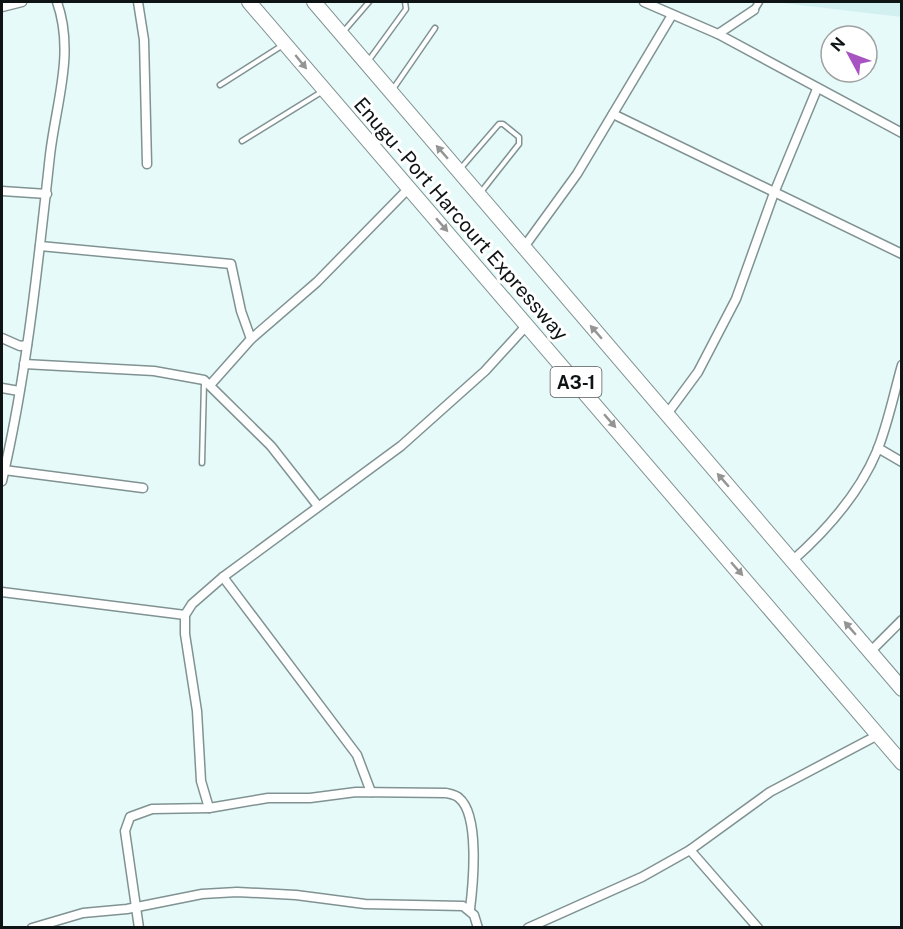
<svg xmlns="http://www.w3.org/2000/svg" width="903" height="929" font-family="'Public Sans',sans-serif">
	<rect width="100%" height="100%" fill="#e7fafa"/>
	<polygon fill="#d3f0f0" points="774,2 901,2 901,17"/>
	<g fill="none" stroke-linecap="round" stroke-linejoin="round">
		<defs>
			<g id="service">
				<polyline points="344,31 369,2"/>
				<polyline points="369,60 406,9 405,2"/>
				<polyline points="220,85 283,45"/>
				<polyline points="393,89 435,28"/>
				<polyline points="242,141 323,91"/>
				<polyline points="461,168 499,124 503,124 519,137 519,144 481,192"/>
				<polyline points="202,463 204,383"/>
			</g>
			<polyline id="pedestrian" points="754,10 759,2"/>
			<g id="minor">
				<polyline points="138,2 144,40 147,164"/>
				<polyline points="644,2 718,34 754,10"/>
				<polyline points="2,7 22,2"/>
				<polyline points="718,34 902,133"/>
				<polyline points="613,114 902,254"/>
				<polyline points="2,191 47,194"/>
				<polyline points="40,246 231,264 241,311 251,339"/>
				<polyline points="524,247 577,174 672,15"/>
				<polyline points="2,338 20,346 27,345"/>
				<polyline points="24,364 154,371 204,380 271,446 318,506"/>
				<polyline points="211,384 251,339 317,282 410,187"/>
				<polyline points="2,388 19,391"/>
				<polyline points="667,414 698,372 736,299 774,193 817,89"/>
				<polyline points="878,448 902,462"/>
				<polyline points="4,470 143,488"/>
				<path d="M 2,481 C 27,374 38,264 50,155 C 56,103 75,53 57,2"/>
				<path d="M 792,561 C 827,530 859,494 877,451 C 888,424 894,393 902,365"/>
				<polyline points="223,577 357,755 371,792"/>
				<polyline points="2,592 185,615"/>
				<polyline points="870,652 902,620"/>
				<polyline points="209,808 201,781 197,711 185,634 185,615 192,604 223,577 401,446 485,371 527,325"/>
				<polyline points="690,850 758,928"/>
				<polyline points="32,928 83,913 127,909 202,894 237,892 296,895 365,904 463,906 474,915 478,928"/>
				<path d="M 139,928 L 125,831 L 130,817 L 152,809 L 209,808 L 268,798 L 310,798 L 356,792 L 446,793 C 450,794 456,795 459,798 C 480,815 473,885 470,909"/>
				<polyline points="528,928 642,877 690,850 770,792 878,735"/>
			</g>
			<g id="trunk">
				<polyline points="249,2 902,763"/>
				<polyline points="314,2 902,689"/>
			</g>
		</defs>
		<use href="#service" stroke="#819292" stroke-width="7"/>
		<use href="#pedestrian" stroke="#819292" stroke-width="9"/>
		<use href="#minor" stroke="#819292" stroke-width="11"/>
		<use href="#trunk" stroke="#819292" stroke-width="16"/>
		<use href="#service" stroke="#fff" stroke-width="4"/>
		<use href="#pedestrian" stroke="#fff" stroke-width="6"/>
		<use href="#minor" stroke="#fff" stroke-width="8"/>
		<use href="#trunk" stroke="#fff" stroke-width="14"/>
	</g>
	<defs><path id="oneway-solid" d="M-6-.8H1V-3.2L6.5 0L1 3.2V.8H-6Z" transform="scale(1.5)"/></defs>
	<g fill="#939595">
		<use href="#oneway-solid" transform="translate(301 62) rotate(51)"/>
		<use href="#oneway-solid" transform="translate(442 152) rotate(-131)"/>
		<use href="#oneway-solid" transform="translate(442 225) rotate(49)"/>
		<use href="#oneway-solid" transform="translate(596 332) rotate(-131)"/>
		<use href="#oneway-solid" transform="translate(610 421) rotate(49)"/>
		<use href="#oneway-solid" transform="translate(723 480) rotate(-131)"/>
		<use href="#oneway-solid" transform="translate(737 569) rotate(49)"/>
		<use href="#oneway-solid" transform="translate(850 628) rotate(-131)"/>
	</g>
	<g text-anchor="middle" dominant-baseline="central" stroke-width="6" stroke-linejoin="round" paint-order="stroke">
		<rect fill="#fff" stroke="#565a5a" stroke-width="1.5" x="550.5" y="367" width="51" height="30" rx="4.5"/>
		<g font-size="18" font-weight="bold" fill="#0e1414">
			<text x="576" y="382">A3-1</text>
		</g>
		<g font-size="20" fill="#0e1414" stroke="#fff">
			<text transform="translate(461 219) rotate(49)">Enugu - Port Harcourt Expressway</text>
		</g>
	</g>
	<rect width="903" height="929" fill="none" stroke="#0e1414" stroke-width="6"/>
	<g transform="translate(849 54) rotate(311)"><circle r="28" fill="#ffffff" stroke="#9fa1a1" stroke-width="1.5"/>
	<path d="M0-4.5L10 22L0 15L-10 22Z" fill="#a753c2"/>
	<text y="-9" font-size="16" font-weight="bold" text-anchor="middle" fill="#0e1414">N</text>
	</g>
</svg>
